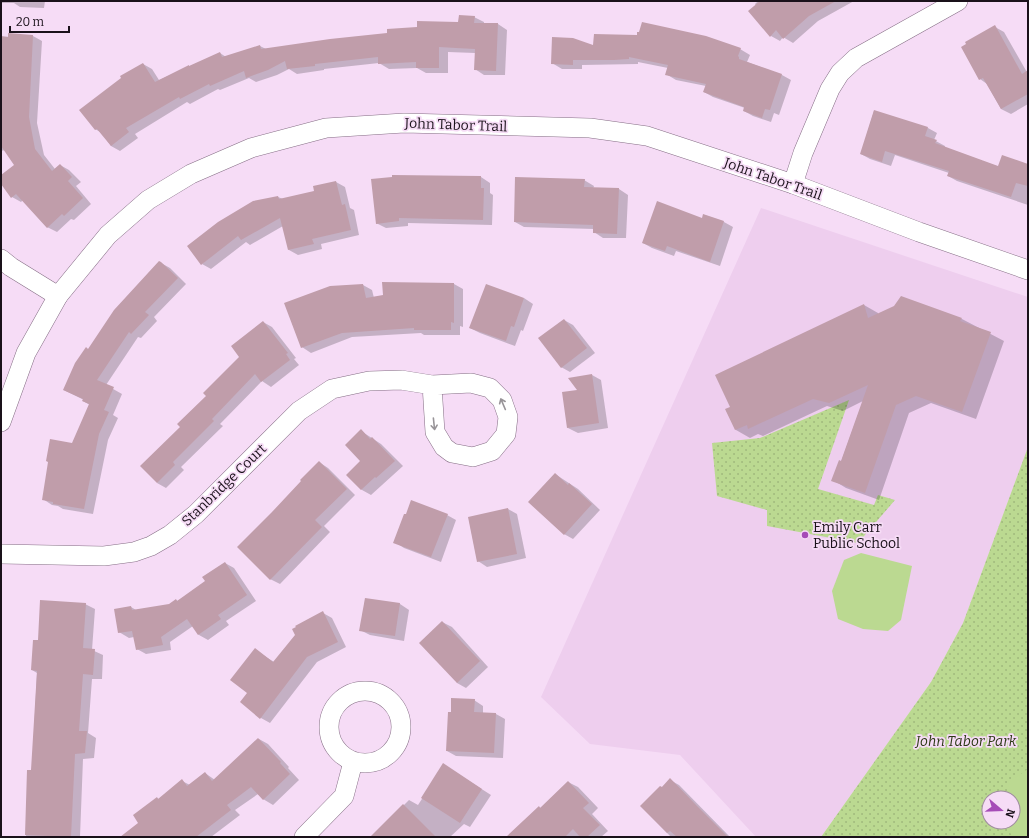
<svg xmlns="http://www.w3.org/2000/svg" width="1029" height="838" font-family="Bitter,serif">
	<defs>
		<pattern id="green-dots" width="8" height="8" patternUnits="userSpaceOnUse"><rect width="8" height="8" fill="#bbd991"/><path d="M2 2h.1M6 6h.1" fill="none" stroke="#a0b97c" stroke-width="1.8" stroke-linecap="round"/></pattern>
	</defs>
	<rect width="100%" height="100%" fill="#f6dcf6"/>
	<polygon fill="#eeceee" points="761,208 1028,297 1028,447 963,623 931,682 821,837 756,837 680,755 590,744 541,697"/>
	<g fill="url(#green-dots)" fill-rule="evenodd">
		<polygon points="849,400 818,489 874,505 878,495 895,500 858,543 767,526 767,510 717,496 712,443 760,438"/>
		<path d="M 1028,447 L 1028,837 L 821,837 L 931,682 L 963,623 ZM 989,798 L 1013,798 L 1013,822 L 989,822 Z"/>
	</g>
	<g fill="#bbd991">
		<polygon points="861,553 912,566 901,620 888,631 863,629 838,619 832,591 844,560"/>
		<polygon points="1028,769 1028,837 1012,837 1006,822 1013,822 1013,798 1008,798 1009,782"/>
	</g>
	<g fill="#0003">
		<polygon points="1,1 45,1 44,8 20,7 14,3 1,3"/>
		<polygon points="758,1 854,1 818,21 793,43 783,37 780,41 771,36 755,4"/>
		<polygon points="474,17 484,22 484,24 498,24 507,30 505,75 484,75 475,69 475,53 448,52 448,73 426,73 417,68 389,69 379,63 324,69 324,70 297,74 289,69 277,75 256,82 249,78 220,90 218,89 190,104 187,102 135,134 138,138 120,151 111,146 102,133 95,129 143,64 152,69 159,80 220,53 226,57 260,46 266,49 388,34 459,23"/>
		<polygon points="995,27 1004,32 1028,74 1028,104 1011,114 1001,109 987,84 980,79"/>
		<polygon points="33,36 42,41 37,123 44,155 55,169 60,165 69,170 81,182 76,186 91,204 74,220 71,219 57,232 47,227 23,200 21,202 12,197 1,183 1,177 16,165 5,150 1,151 1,37"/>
		<polygon points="594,46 740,49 750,55 747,62 782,75 791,80 779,115 774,113 771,122 753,116 744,111 745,108 713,97 704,92 706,86 676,80 666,74 668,68 638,62 638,64 582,65 582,69 562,69 552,63"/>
		<polygon points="874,111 928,128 937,133 934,140 945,146 945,148 1028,177 1028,205 957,181 948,176 949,173 895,155 891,166 870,159 861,154"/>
		<polygon points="393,176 481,177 490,183 490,193 493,195 492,225 408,223 408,226 386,228 376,223"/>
		<polygon points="584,180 594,186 593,189 619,189 628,195 626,238 603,238 594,232 594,229 524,227 515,222"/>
		<polygon points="336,182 345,187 350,208 354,210 359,235 321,244 322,249 298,255 289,250 283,226 250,245 246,242 211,269 202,264 278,197 283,199 316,192"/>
		<polygon points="704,215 724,222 733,227 720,266 676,251 674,256 652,248 643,243 703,219"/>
		<polygon points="161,263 170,268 186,284 154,317 157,321 141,338 138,337 106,385 122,394 113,415 118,418 108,440 93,514 63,509 58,506 52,505 43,499 73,444 90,405 83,401 84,400 64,390 88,350"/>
		<polygon points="454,284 463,289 463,327 460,326 460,335 424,335 421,333 352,337 311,353 302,347 363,285 372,290 374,298"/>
		<polygon points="901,297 962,319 1004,341 976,419 931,403 909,413 879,500 846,488 833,480 841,462 863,401 843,411 827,406 763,436 758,434 750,438 736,430 726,410 731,407 864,305 878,313 878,315 895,307"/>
		<polygon points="524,298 533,304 523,331 521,330 515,346 480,333 470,328"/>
		<polygon points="564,320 573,325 595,353 570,372 561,367"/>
		<polygon points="263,322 272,327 296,358 294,359 299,365 271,387 262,381 220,424 223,426 181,467 184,470 166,488 157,483 181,427 241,357"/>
		<polygon points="592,375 601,380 608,428 578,433 568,428"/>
		<polygon points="361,431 381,444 403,466 371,495 362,490 348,475 362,461"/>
		<polygon points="319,462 328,468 355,495 324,526 330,532 280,584 270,579 273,513"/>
		<polygon points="555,474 578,489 600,510 573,539 564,534"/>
		<polygon points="508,509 517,514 526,558 487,567 478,561"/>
		<polygon points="447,515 456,520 441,562 404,548 395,542"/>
		<polygon points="225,563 234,568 256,601 226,621 229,625 208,640 199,635 193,626 170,642 171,650 146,654 137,649 134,637 129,638 119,632 131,607 136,610 169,605 176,600 178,601 206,582"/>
		<polygon points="366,599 400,604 409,610 404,641 370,635 360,630"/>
		<polygon points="85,604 95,609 92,650 103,655 102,679 92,679 88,733 96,738 94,758 83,759 80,837 26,837 28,792 32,771 37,673 32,670 39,642"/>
		<polygon points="323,613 332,618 346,647 317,662 270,723 261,718 248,693 255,650 274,662"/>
		<polygon points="442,622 452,627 488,667 466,688 457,683"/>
		<polygon points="474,700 483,706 483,713 496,714 505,719 503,758 456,756 447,751 452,713"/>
		<polygon points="259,739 268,744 289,767 288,768 299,780 273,805 263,799 258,794 235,810 240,815 211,837 125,837 140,823 157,798 159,799 182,781 190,785 205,773 215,780"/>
		<polygon points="444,765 491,795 470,827 464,824 450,837 379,837 377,832 409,800 418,805"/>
		<polygon points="670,780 679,785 730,837 671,837 641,806"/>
		<polygon points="568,782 578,787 598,808 592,814 608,831 601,837 582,837 580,836 579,837 516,837 539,807 541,808"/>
	</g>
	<g fill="#c09daa">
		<polygon points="760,1 836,1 809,16 783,39 776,30 770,37 748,11"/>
		<polygon points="459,15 475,16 474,23 498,23 496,71 474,70 475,49 456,48 439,47 439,68 416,68 416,62 378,64 378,57 315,64 315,66 287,69 285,61 268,70 246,78 244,71 210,86 209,84 180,99 179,97 126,128 129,132 111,146 97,129 95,130 79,110 121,78 120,76 143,63 155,82 189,65 189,66 220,52 222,57 260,45 261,49 330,39 387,33 387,29 417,27 417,21 458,22"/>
		<polygon points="642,22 706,36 741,48 738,56 739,57 739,59 782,74 770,110 765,109 762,118 743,111 744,107 703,92 706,84 665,75 668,65 629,57 629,59 614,60 573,60 573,65 551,64 552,37 573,38 593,45 594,34 637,35 637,32 639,32"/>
		<polygon points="995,25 1022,74 1028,70 1028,94 1001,109 983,78 979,80 961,47 966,44 965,42"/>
		<polygon points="8,33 33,35 29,117 35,149 52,171 60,164 72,177 68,181 83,198 64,216 62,214 47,228 16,194 11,198 1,184 1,175 14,165 1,146 1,36 8,37"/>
		<polygon points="874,110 928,127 925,136 937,140 935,143 998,166 1002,155 1028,164 1028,186 1016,183 1011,197 947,176 949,171 885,151 882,162 860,154"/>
		<polygon points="392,175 481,176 481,188 484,188 483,220 399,218 399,221 376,224 371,179 392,177"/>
		<polygon points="515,177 585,179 584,187 619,188 617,234 593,233 593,225 514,222"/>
		<polygon points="336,181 342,205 345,204 351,230 312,239 314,244 288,250 280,218 241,240 238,236 201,265 187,246 218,222 253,201 278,196 279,199 314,191 313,186"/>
		<polygon points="657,201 702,218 703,214 724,221 710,262 667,246 665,251 642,243"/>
		<polygon points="159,261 161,262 178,278 145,312 149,315 131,334 129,332 97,380 114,387 104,410 109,412 99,434 84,509 53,504 53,502 42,500 48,462 46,461 50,439 72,443 89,404 82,401 83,399 63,390 75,363 86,347 88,349 114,310"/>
		<polygon points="382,282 454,283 454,323 451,322 451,330 414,330 414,328 342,333 301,348 284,303 330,286 363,284 366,298 383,295"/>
		<polygon points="486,284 524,298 514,327 511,326 506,341 469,328"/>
		<polygon points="901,296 962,318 960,321 991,332 962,412 916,396 896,405 865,493 831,481 839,460 841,461 868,385 829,403 813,399 748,429 747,425 735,430 725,409 730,407 715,375 864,304 868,318 894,306"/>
		<polygon points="564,319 587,348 561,368 538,338"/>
		<polygon points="263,321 288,353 286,354 290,360 261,382 255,374 212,419 214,421 173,462 175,465 157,483 140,466 180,427 177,424 206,396 203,393 239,357 231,346"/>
		<polygon points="592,374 599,423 567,428 562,392 577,390 568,378"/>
		<polygon points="361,429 370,439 372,437 395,461 376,478 375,477 361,490 346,475 360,461 345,445"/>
		<polygon points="319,461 347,489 315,520 322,527 270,580 237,547 272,512 301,481 300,480"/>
		<polygon points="555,473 568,485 569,483 592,504 564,535 528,502"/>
		<polygon points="411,500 448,514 431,557 393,543 404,514 406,514"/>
		<polygon points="508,508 517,554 477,562 468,517"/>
		<polygon points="225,562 247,595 218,615 221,619 198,635 187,619 161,637 163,645 136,650 132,631 118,633 114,609 131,606 132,610 169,604 176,599 177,601 205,581 202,577"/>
		<polygon points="365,598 400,603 395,636 359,631"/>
		<polygon points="40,600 86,603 83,648 95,649 93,675 83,674 79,731 87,731 85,753 75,754 71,837 25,835 27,770 31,770 37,671 31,670 33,640 38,640"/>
		<polygon points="323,611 338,642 307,657 260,719 240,702 247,693 230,680 255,648 273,662 295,635 292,629 296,627 295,626"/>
		<polygon points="442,621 480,661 457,683 419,643"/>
		<polygon points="451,698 475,699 474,712 496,713 494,753 446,751 448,712 451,712"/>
		<polygon points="258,738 281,762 280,763 290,774 263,800 251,787 227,805 231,810 196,837 120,837 138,823 133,815 157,797 158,799 182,779 187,786 205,772 212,781"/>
		<polygon points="443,763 482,789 460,823 421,798"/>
		<polygon points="670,778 696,805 728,837 677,837 670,831 667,833 640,806 660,786 662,787"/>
		<polygon points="568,781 589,803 583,808 600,825 587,837 580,837 573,829 565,837 506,837 539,806 540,808"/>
		<polygon points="403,804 436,837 370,837"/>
	</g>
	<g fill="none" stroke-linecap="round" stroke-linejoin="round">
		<defs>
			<g id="minor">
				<polyline points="793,184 803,153 830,89 840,73 856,58 958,1"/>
				<polyline points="1,259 11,267 58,296"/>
				<polyline points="1,422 26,353 58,296 108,235 148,200 191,174 251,148 326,128 404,123 590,128 647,136 793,184 919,232 1028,270"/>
				<polyline points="1,554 104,556 134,552 151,546 170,535 196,514 299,411 332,389 369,381 401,380 432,385 471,383 490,388 502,400 508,417 506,434 492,451 473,457 452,453 444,447 435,432 432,385"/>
				<circle cx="365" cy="727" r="36"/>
				<polyline points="304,837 344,796 353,762"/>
			</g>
		</defs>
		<use href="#minor" stroke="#856e85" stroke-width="20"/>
		<use href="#minor" stroke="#fff" stroke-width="19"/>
	</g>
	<defs><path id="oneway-shaft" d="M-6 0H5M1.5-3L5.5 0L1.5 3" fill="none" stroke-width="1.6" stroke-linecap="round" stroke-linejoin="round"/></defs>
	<g stroke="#989498">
		<use href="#oneway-shaft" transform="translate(503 404) rotate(-113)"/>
		<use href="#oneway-shaft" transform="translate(434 424) rotate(84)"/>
	</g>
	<circle fill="#a64cb7" stroke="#f6dcf6" stroke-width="1.5" cx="805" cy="535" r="4"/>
	<g text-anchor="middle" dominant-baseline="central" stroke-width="3.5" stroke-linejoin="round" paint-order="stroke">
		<g font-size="14" fill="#1a111a" stroke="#f6dcf6">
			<text transform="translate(456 125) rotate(2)">John Tabor Trail</text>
			<text transform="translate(773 179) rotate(19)">John Tabor Trail</text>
			<text transform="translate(224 485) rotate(-44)">Stanbridge Court</text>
		</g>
		<g font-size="14" fill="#1a111a" stroke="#f6dcf6" text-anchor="start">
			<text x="813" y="527">Emily Carr<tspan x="813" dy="16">Public School</tspan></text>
		</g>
		<g font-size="14" font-style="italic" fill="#2d3a16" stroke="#f6dcf6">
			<text x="966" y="741">John Tabor Park</text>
		</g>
	</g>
	<rect width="1029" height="838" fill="none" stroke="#1a111a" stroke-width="4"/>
	<g transform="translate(1001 810) rotate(109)"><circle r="19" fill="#f6dcf6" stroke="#9e8b9e"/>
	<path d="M0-3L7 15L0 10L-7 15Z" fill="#a64cb7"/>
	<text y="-6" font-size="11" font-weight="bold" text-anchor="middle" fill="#1a111a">N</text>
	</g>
	<path d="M10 26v6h59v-6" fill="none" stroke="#1a111a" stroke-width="2"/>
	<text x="16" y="26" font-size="12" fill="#1a111a" stroke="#f6dcf6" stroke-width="3" paint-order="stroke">20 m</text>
</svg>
